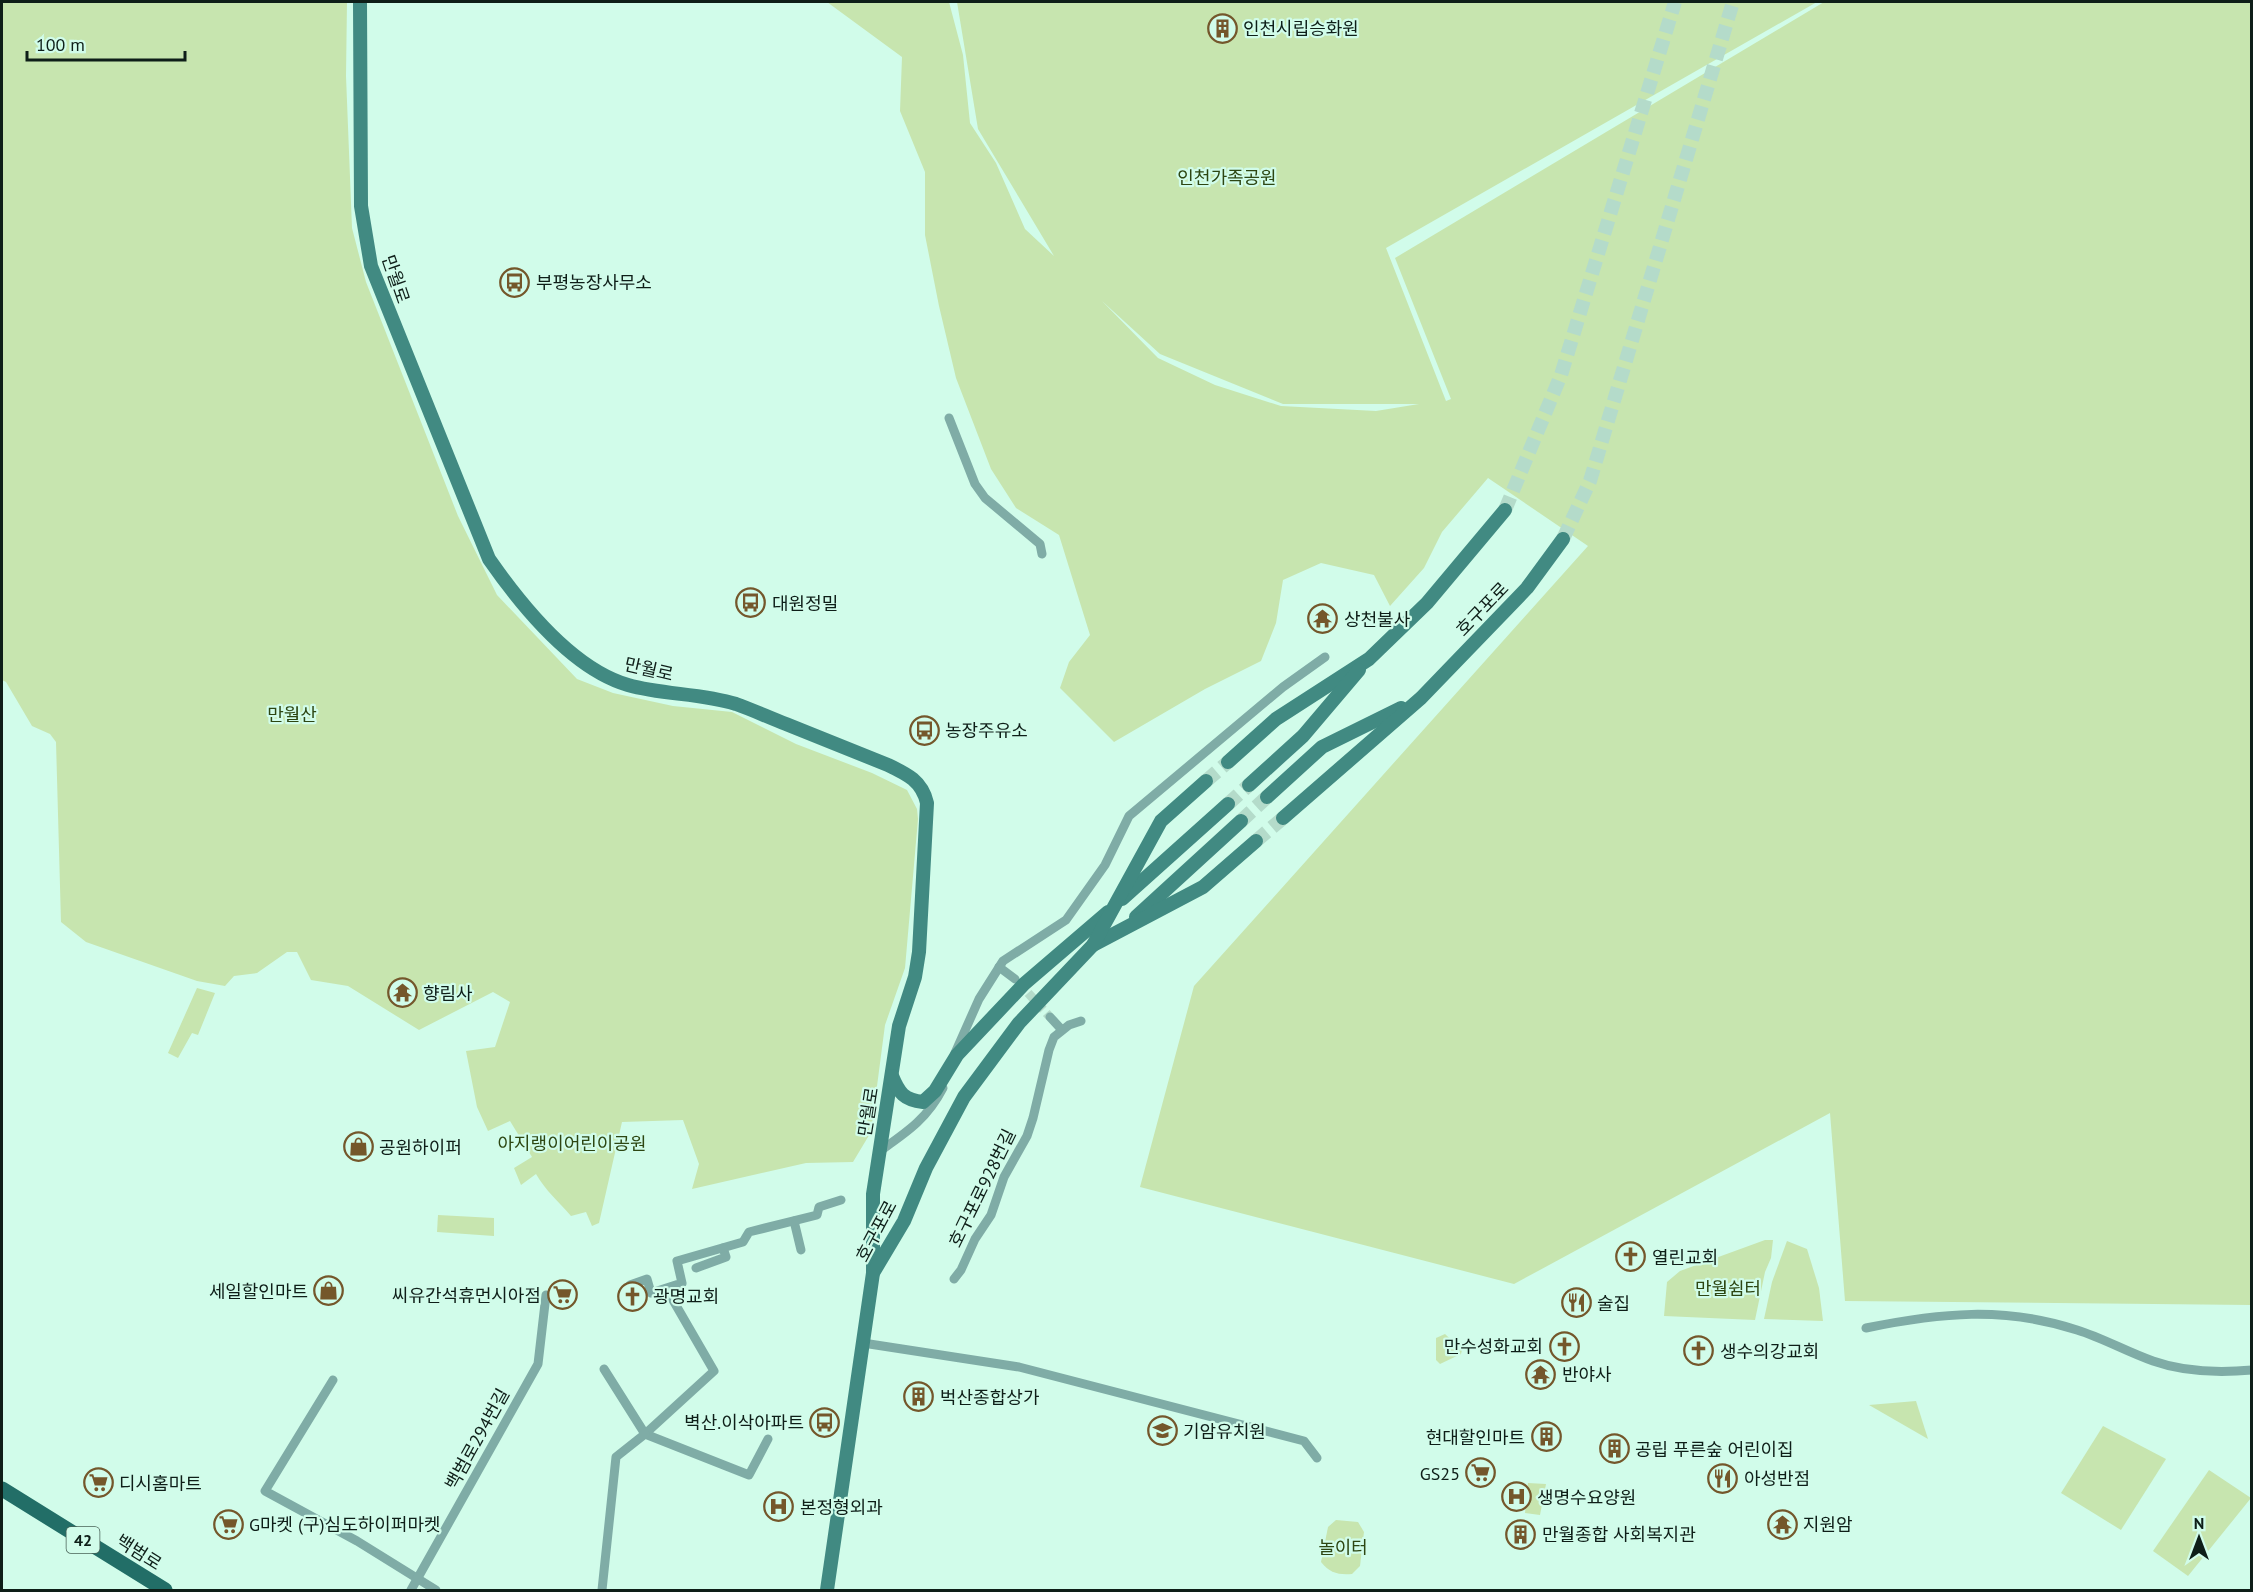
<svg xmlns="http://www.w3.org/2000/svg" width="2253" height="1592" font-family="'PT Sans','Noto Sans KR',sans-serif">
	<rect width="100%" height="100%" fill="#d1fcea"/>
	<g fill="#c7e5af" fill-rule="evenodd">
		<path d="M 2,2 L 347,2 L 346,76 L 352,228 L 366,282 L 458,516 L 497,595 L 577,679 L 613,693 L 673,706 L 732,712 L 796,744 L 872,773 L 907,790 L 917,809 L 918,819 L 905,968 L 885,1025 L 871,1132 L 853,1162 L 806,1163 L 692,1189 L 699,1164 L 683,1120 L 622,1122 L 599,1223 L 592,1226 L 586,1212 L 571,1216 C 559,1202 545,1190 536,1174 L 521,1185 L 514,1168 L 532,1157 L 510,1121 L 488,1131 L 477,1107 L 466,1051 L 495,1047 L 510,1002 L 493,992 L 419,1030 L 348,986 L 311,980 L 297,952 L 287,952 L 257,973 L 234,976 L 225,986 L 197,981 L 86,942 L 61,922 L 56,742 L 50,734 L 32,726 L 6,682 L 2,680 Z"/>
		<path d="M 827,2 L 949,2 L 963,55 L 970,123 L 996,163 L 1025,229 L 1054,256 L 978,129 L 957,2 L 1817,2 L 1386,248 L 1446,401 L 1451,399 L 1395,258 L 1824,2 L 2251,2 L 2251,1305 L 1845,1301 L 1830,1113 L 1514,1284 L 1140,1187 L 1194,986 L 1588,546 L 1488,478 L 1442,532 L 1424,568 L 1390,606 L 1374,575 L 1321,563 L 1283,580 L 1276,623 L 1261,661 L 1205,689 L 1114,742 L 1060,688 L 1069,662 L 1090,635 L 1059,535 L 1016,508 L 991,469 L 956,378 L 939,306 L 925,235 L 925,172 L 900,111 L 902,57 ZM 1102,301 L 1160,354 L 1283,404 L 1419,404 L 1376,411 L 1281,406 L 1215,385 L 1158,358 Z"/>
		<polygon points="197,988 215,993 198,1035 192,1033 178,1058 168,1053"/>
		<polygon points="438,1215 494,1218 494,1236 437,1232"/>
		<polygon points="1765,1240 1773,1240 1771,1258 1765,1272 1755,1320 1664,1316 1667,1282 1680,1271"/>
		<polygon points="1787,1241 1807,1249 1819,1288 1823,1321 1764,1319 1772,1282"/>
		<polygon points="1445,1334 1462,1350 1461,1354 1440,1364 1436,1360 1436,1338"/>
		<polygon points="1916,1401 1928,1439 1869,1405"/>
		<polygon points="2103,1426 2166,1459 2121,1530 2061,1493"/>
		<polygon points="2209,1470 2251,1498 2188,1576 2153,1551"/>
		<polygon points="1528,1483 1546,1484 1540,1515 1525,1513"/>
		<path d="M 1336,1520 L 1358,1522 L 1364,1532 L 1360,1566 L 1352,1574 C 1338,1575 1330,1573 1321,1562 L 1328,1527 Z"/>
	</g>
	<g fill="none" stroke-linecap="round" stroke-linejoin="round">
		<polyline stroke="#b4dbca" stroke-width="9" stroke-dasharray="9 4.5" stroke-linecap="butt" points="1019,983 1050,1017"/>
		<g stroke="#b4dbca" stroke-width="14" stroke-dasharray="14 7" stroke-linecap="butt">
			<polyline points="1505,510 1561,375 1675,2"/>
			<polyline points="1563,539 1590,481 1733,2"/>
			<polyline points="1206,781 1228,762"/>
			<polyline points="1228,804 1249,785"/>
			<polyline points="1241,821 1267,797"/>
			<polyline points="1256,841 1283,818"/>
		</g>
		<g stroke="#7faca6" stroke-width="9">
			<polyline points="949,418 975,484 985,498 1040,544 1042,554"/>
			<polyline points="999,967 1015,979"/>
			<polyline points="1050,1017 1062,1030"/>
			<polyline points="955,1053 979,999 1003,961 1066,920 1105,865 1129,816 1283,687 1325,657"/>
			<path d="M 880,1151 C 907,1132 927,1119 943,1088"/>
			<polyline points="794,1221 801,1250"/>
			<polyline points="696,1268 726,1257 723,1248"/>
			<polyline points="954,1279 961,1270 975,1239 991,1215 1004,1177 1027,1136 1033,1118 1049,1050 1054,1037 1069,1025 1081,1021"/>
			<polyline points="630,1285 647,1279 651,1293 682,1283 677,1261 743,1242 749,1232 817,1215 819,1207 841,1200"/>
			<polyline points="670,1295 714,1371 645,1434 749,1475 768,1439"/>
			<path d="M 1866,1328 C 1939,1313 2004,1306 2077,1330 C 2103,1338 2127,1352 2153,1361 C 2184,1372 2219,1373 2252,1370"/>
			<polyline points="863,1343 1019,1367 1304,1441 1317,1458"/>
			<polyline points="333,1380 265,1491 357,1541 436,1590"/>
			<polyline points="411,1590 538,1364 546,1295"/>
			<polyline points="602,1590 616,1457 645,1434 604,1369"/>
		</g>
		<g stroke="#418a82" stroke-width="14">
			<path d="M 360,2 L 361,206 L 371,266 L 489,559 C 521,605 573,669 628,685 C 663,695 701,693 736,704 C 753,710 770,718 786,724 C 820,738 854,751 888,765 C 907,774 922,781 927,803 L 919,952 L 915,977 L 899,1026 L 873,1194 L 873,1273"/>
			<polyline points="1228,762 1276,719 1369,659 1427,603 1505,510"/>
			<polyline points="1249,785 1303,736 1359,670"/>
			<polyline points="1267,797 1322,747 1401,708"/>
			<polyline points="1283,818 1421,698 1527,588 1563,539"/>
			<polyline points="1122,899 1228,804"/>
			<polyline points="1136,917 1241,821"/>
			<polyline points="1093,945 1203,887 1256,841"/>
			<path d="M 892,1076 C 899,1093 904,1100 923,1102 L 935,1091 L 957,1055 L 1024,984 L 1108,912"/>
			<polyline points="827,1590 873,1273 904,1221 926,1168 964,1097 1019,1023 1093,945 1161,821 1206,781"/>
		</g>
		<polyline stroke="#226e67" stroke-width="15" points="2,1489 165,1590"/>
	</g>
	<defs>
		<symbol id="building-ring" viewBox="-11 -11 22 22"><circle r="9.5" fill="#d1fcea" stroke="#74572b" stroke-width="1.5"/><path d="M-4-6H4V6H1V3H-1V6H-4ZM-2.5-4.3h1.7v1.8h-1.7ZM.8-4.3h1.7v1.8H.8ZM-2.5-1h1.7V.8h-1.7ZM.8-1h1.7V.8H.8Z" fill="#74572b"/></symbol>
		<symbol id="bus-ring" viewBox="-11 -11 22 22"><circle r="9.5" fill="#d1fcea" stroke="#74572b" stroke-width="1.5"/><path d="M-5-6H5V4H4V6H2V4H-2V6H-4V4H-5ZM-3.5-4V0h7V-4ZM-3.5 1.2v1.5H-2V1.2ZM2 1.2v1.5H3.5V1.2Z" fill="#74572b"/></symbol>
		<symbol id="temple-ring" viewBox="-11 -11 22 22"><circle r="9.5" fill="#d1fcea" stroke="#74572b" stroke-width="1.5"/><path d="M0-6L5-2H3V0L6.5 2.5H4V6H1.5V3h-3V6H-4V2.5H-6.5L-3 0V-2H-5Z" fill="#74572b"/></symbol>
		<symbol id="shop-ring" viewBox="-11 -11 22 22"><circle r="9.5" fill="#d1fcea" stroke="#74572b" stroke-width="1.5"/><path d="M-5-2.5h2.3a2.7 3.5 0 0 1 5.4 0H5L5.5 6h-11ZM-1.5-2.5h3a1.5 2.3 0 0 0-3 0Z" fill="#74572b"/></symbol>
		<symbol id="church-ring" viewBox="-11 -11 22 22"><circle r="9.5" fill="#d1fcea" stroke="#74572b" stroke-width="1.5"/><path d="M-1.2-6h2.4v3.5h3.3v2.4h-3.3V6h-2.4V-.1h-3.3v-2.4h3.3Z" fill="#74572b"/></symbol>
		<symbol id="supermarket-ring" viewBox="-11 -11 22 22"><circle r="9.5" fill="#d1fcea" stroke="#74572b" stroke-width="1.5"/><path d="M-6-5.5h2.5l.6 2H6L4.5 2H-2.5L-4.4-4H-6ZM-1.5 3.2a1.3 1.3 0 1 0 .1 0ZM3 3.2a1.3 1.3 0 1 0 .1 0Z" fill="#74572b"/></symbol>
		<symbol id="restaurant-ring" viewBox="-11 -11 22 22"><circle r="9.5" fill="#d1fcea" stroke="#74572b" stroke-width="1.5"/><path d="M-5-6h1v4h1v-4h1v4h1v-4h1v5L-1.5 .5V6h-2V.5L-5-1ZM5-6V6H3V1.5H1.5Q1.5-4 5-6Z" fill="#74572b"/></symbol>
		<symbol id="school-ring" viewBox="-11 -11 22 22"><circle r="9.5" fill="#d1fcea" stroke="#74572b" stroke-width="1.5"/><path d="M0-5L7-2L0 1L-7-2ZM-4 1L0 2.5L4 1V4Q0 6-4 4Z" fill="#74572b"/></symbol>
		<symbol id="hospital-ring" viewBox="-11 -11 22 22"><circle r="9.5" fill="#d1fcea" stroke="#74572b" stroke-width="1.5"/><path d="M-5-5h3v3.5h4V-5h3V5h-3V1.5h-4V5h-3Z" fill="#74572b"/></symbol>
	</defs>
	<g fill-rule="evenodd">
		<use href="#building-ring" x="1206" y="12" width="33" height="33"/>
		<use href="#bus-ring" x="498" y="266" width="33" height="33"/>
		<use href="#bus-ring" x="734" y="586" width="33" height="33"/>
		<use href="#temple-ring" x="1306" y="602" width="33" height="33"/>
		<use href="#bus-ring" x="908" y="714" width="33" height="33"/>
		<use href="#temple-ring" x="386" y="976" width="33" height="33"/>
		<use href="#shop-ring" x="342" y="1130" width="33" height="33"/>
		<use href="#church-ring" x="1614" y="1240" width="33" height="33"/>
		<use href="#shop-ring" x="312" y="1274" width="33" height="33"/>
		<use href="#supermarket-ring" x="546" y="1278" width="33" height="33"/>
		<use href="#church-ring" x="616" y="1280" width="33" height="33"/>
		<use href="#restaurant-ring" x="1560" y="1286" width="33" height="33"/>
		<use href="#church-ring" x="1548" y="1330" width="33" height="33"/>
		<use href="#church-ring" x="1682" y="1334" width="33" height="33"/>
		<use href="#temple-ring" x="1524" y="1358" width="33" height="33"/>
		<use href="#building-ring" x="902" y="1380" width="33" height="33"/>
		<use href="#bus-ring" x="808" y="1406" width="33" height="33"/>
		<use href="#school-ring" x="1146" y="1414" width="33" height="33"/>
		<use href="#building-ring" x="1530" y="1420" width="33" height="33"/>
		<use href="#building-ring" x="1598" y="1432" width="33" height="33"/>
		<use href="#supermarket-ring" x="1464" y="1456" width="33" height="33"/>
		<use href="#restaurant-ring" x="1706" y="1462" width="33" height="33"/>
		<use href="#supermarket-ring" x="82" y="1466" width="33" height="33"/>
		<use href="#hospital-ring" x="1500" y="1480" width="33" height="33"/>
		<use href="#hospital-ring" x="762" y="1490" width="33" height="33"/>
		<use href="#supermarket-ring" x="212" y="1508" width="33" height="33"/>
		<use href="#temple-ring" x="1766" y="1508" width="33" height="33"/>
		<use href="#building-ring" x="1504" y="1518" width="33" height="33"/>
	</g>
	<g text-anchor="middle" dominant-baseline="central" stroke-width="4.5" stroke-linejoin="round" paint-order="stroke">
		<rect fill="#d1fcea" stroke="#486157" stroke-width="1.5" x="66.5" y="1527" width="33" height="26" rx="4.5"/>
		<g font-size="16" font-weight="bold" fill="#0e1e18">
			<text x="83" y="1540">42</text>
		</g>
		<g font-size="18" fill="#0e1e18" stroke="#d1fcea" text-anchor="start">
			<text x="1243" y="28">인천시립승화원</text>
			<text x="536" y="282">부평농장사무소</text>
			<text x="772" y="603">대원정밀</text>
			<text x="1344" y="619">상천불사</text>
			<text x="945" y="730">농장주유소</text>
			<text x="423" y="993">향림사</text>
			<text x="379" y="1147">공원하이퍼</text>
			<text x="1652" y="1257">열린교회</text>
			<text x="308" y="1291" text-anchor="end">세일할인마트</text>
			<text x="541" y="1295" text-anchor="end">씨유간석휴먼시아점</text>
			<text x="653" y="1296">광명교회</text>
			<text x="1597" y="1303">술집</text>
			<text x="1543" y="1346" text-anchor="end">만수성화교회</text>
			<text x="1720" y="1351">생수의강교회</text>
			<text x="1562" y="1374">반야사</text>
			<text x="940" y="1397">벅산종합상가</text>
			<text x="804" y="1422" text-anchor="end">벽산.이삭아파트</text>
			<text x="1183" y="1431">기암유치원</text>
			<text x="1525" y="1437" text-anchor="end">현대할인마트</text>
			<text x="1635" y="1449">공립 푸른숲 어린이집</text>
			<text x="1460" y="1473" text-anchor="end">GS25</text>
			<text x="1744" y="1478">아성반점</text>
			<text x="119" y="1483">디시홈마트</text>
			<text x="1537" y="1497">생명수요양원</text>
			<text x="800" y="1507">본정형외과</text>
			<text x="249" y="1524">G마켓 (구)심도하이퍼마켓</text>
			<text x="1803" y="1524">지원암</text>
			<text x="1542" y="1534">만월종합 사회복지관</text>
		</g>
		<g font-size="18" fill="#2d4612" stroke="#d1fcea">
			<text x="1227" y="177">인천가족공원</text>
			<text x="292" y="714">만월산</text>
			<text x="572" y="1143">아지랭이어린이공원</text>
			<text x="1728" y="1288">만월쉼터</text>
			<text x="1343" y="1547">놀이터</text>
		</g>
		<g font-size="18" fill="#0e1e18" stroke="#d1fcea">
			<text transform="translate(396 279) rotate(71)">만월로</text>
			<text transform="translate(1482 609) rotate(-46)">호구포로</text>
			<text transform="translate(649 669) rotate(13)">만월로</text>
			<text transform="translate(868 1112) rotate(-81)">만월로</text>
			<text transform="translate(982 1188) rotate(-64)">호구포로928번길</text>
			<text transform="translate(876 1231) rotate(-62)">호구포로</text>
			<text transform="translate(477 1439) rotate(-61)">백범로294번길</text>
			<text transform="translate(139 1552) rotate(32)">백범로</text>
		</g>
	</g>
	<rect width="2253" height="1592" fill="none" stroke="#0e1e18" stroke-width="6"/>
	<g transform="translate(2199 1538)" stroke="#d1fcea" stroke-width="4.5" paint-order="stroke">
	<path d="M0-4.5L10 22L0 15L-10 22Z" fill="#0e1e18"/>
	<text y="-9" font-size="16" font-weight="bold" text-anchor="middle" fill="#0e1e18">N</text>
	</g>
	<path d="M27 51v9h158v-9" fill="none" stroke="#0e1e18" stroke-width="3"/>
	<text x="36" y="51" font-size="18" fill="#0e1e18" stroke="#d1fcea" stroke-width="4.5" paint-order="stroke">100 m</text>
</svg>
